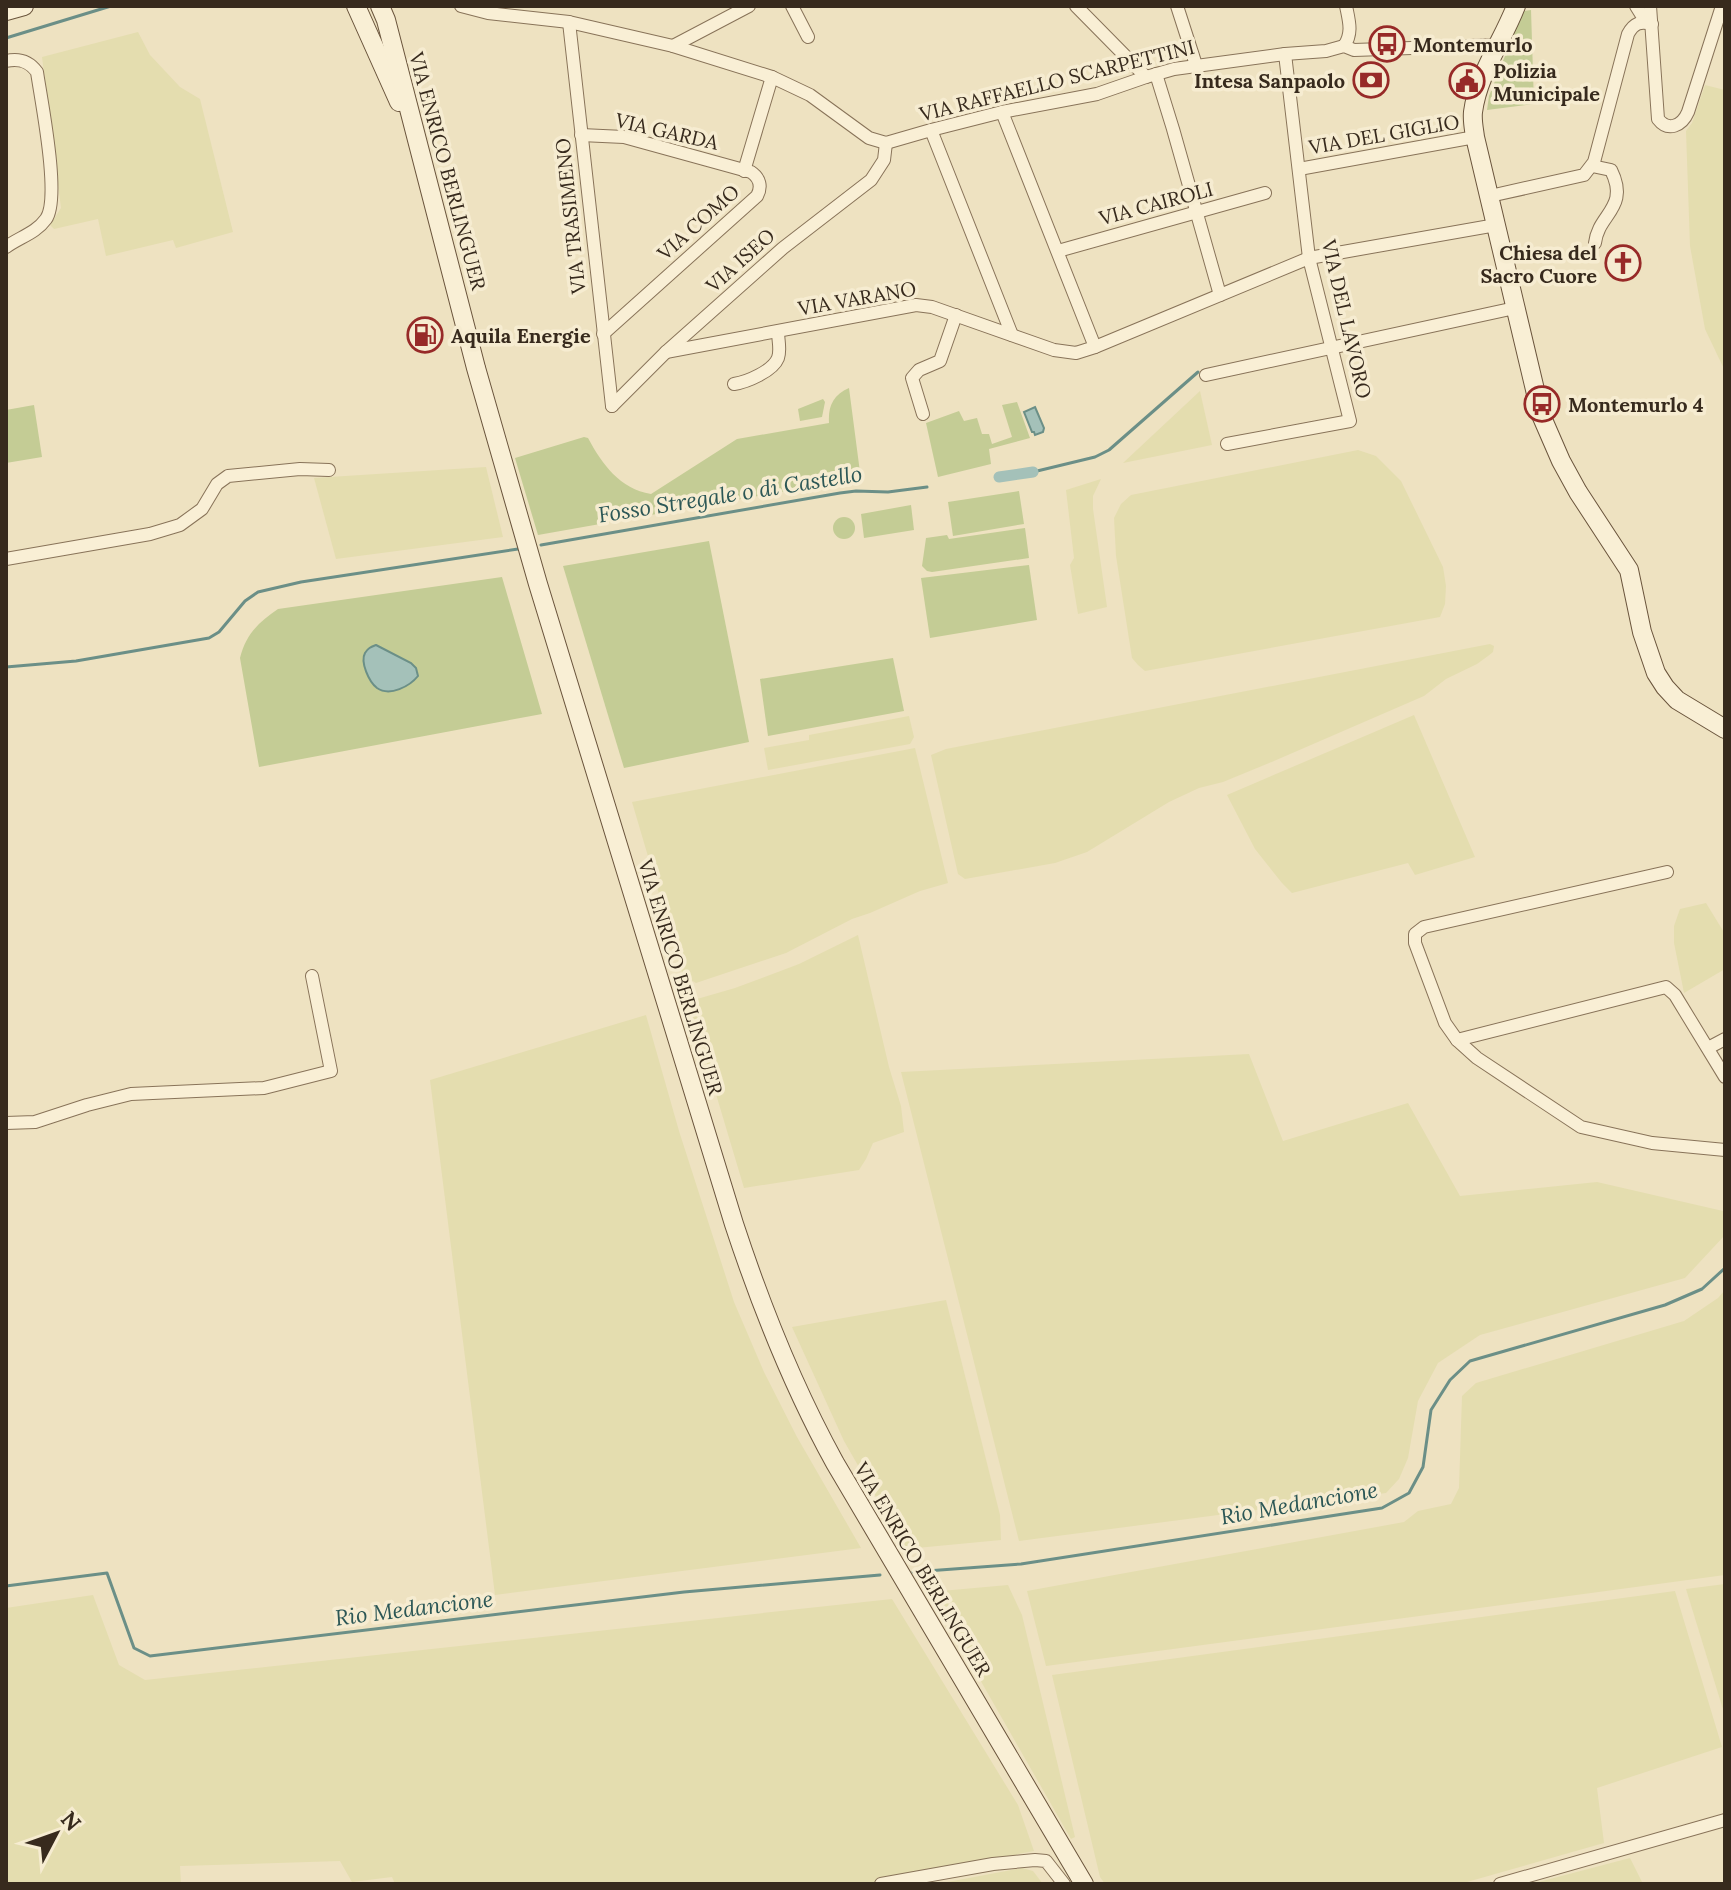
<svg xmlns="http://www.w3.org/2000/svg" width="1731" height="1890" font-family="Lora,serif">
	<rect width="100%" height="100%" fill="#eee2c1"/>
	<g fill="#e4ddaf">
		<polygon points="138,32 150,55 180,87 200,99 233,232 176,248 173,240 106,256 98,219 54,229 50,225 61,208 42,57"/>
		<polygon points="1705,85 1725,90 1725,371 1705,329 1690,246 1686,131 1692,123"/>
		<polygon points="1200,391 1212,445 1123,463"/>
		<polygon points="1358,450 1376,456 1401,481 1443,567 1446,586 1445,604 1440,617 1145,671 1138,665 1132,658 1116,556 1114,518 1121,504 1131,495"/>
		<polygon points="486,467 503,537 336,559 314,478"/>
		<polygon points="1101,479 1093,496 1093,509 1107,607 1078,614 1070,565 1074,558 1066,490"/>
		<polygon points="1490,644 1494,646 1493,652 1488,656 1477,664 1446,679 1424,696 1274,761 1223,782 1199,788 1169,802 1087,852 1055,863 965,879 958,874 931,755 946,749"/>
		<polygon points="1414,715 1475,857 1415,875 1408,863 1292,893 1282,883 1255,849 1227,795"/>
		<polygon points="909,716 914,737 910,744 768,770 764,748 809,740 809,735"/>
		<polygon points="915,748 948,883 920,891 870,913 852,919 786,953 696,983 683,975 632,802"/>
		<polygon points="1706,903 1725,934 1725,969 1684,993 1674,943 1674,926 1680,909"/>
		<polygon points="858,935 889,1067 901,1106 904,1132 873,1143 866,1159 859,1170 744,1188 690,1007 697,999 735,988 799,964"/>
		<polygon points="646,1015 679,1131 734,1302 764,1372 797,1437 861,1548 495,1595 430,1080"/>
		<polygon points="1249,1054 1283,1141 1408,1103 1460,1196 1597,1182 1723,1211 1725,1235 1685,1278 1480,1335 1438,1363 1418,1401 1408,1458 1399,1479 1386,1493 1019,1541 901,1072"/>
		<polygon points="1725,1290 1725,1575 1046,1666 1027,1591 1404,1522 1418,1511 1451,1504 1459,1488 1462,1396 1476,1383 1684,1321 1718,1298"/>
		<polygon points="946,1300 1000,1515 1001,1540 906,1549 844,1441 792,1327"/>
		<polygon points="1725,1584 1725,1716 1686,1589"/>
		<polygon points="1008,1585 1022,1615 1075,1837 1071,1839 930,1592"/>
		<polygon points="1675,1591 1722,1747 1597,1788 1604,1843 1460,1884 1105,1884 1100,1877 1052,1675"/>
		<polygon points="93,1595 119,1665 145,1680 892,1599 1018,1805 1034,1851 870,1884 395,1884 392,1877 352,1882 340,1861 180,1866 181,1884 6,1884 6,1608"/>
		<polygon points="1630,1858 1643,1884 1531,1884"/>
		<polygon points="1022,1868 1033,1871 1043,1884 937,1884"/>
	</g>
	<g fill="#c4cc95" fill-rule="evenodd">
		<polygon points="1531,10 1534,104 1487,110 1489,96 1523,11"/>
		<path d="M 849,388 L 861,480 L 854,479 L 538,535 L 515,458 L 584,437 L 588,438 C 602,464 620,489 651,494 L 737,439 L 829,423 C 828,406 833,395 849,388 Z"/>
		<polygon points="823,399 825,402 822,417 800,421 798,409"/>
		<polygon points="1017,402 1030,438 989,449 991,464 938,477 926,423 959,411 964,421 977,418 982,434 989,434 992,444 1012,437 1002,405"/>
		<polygon points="34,405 42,457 6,463 6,410"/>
		<polygon points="1019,491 1024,524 953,536 948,502"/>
		<polygon points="911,505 914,530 864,538 861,514"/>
		<circle cx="844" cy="528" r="11"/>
		<polygon points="1025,528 1029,558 932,572 927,571 922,566 926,538 947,535 949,539"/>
		<polygon points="709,541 749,742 624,768 563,566"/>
		<polygon points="1029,565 1037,620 930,638 921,578"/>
		<path d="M 502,577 L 542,714 L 259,767 L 240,658 C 246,634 258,623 278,609 ZM 376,645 L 411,663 L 418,672 L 403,688 L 385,691 L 363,662 C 364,653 367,649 376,645 Z"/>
		<polygon points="893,658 904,711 768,736 760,679"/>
	</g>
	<g fill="#a4c1b9" stroke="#6b8f87" stroke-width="2">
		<polygon points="1035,407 1044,428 1043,432 1035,435 1034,432 1032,432 1024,412"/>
		<path d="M 376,645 L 411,663 L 416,668 L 418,676 C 410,686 390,697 377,688 C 369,682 360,662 365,653 C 368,648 371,647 376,645 Z"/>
	</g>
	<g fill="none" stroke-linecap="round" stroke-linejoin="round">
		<g stroke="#6b8f87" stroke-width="3">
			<polyline points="6,38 111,6"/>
			<polyline points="1033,472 1095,457 1109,450 1198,372"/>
			<polyline points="541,545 840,493 856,491 888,492 927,487"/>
			<polyline points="6,667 76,661 209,638 219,632 245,601 258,592 301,582 518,549"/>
			<polyline points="913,1572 1021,1564 1382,1508 1409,1493 1423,1467 1431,1410 1450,1380 1470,1361 1665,1305 1702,1289 1725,1268"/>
			<polyline points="6,1586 107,1573 134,1648 150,1656 684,1592 880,1575"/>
		</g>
		<polyline stroke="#a4c1b9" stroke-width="11" points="999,477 1033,472"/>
		<defs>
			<g id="street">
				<polyline points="461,6 488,13 569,22 673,46 772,77 810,95 869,138 886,143 931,130 1002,112 1097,94 1146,77 1174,69 1285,54 1326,51 1344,46 1354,50 1498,45"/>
				<polyline points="792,6 808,37"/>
				<polyline points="1076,6 1146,77"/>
				<polyline points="1177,6 1196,65"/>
				<polyline points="1636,6 1646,22"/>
				<path d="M 1650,6 L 1658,119 C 1668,132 1682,126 1688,112 L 1722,6"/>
				<polyline points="569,22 612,406"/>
				<polyline points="673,46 749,6"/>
				<path d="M 1344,46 C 1353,33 1349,21 1346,6"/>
				<path d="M 6,61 C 19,58 29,61 37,72 C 41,100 61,198 46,219 C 36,233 20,237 6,247"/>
				<polyline points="1156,74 1173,129 1220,295"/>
				<polyline points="1002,112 1095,347"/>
				<polyline points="931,130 1012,335"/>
				<path d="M 581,135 L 624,137 L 751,172 C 760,178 762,187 757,196 L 603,334"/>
				<path d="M 1592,166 L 1611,170 C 1630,208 1598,214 1595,243"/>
				<polyline points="1299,169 1475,137"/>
				<polyline points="744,171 772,77"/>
				<path d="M 1490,196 L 1584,175 L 1594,162 L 1628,34 C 1634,23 1640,21 1652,24"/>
				<polyline points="1058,251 1265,193"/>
				<polyline points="666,352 916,305 932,307 1054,350 1076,353 1095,347 1309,258 1496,225"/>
				<polyline points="1206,375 1515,308"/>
				<path d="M 734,384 C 747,382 773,371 778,358 C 781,350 778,340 778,332"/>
				<polyline points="612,406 666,352 783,248 871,180 884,160 886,143"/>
				<polyline points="923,414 912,378 919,370 940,361 956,315"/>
				<polyline points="1227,444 1350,421 1309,258 1285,54"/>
				<polyline points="6,559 150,534 180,525 202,509 217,484 228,476 300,469 329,470"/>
				<polyline points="1667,872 1424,927 1415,934 1415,943 1445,1023 1457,1040 1477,1058 1581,1127 1652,1143 1725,1150"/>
				<polyline points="1457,1040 1666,987 1675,995 1725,1077"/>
				<polyline points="1708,1048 1725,1039"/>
				<polyline points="6,1123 35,1122 87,1105 131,1094 264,1088 331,1071 312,976"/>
				<polyline points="881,1884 993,1864 1035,1860 1046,1861 1064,1884"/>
				<polyline points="1500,1884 1725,1820"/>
			</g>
			<g id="secondary">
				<polyline points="356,6 399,102"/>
				<path d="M 380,6 L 386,20 L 476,368 L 538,584 L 734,1224 C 761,1306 793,1387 835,1463 L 1084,1884"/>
				<path d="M 1516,6 C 1502,42 1478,74 1473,112 C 1472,120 1474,129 1475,137 L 1541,415 L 1561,461 L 1578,492 L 1629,570 L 1642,632 L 1656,673 L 1665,687 L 1677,700 L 1725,729"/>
				<polyline points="6,11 24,6"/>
			</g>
		</defs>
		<use href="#street" stroke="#887359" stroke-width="14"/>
		<use href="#secondary" stroke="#6a543c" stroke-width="20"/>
		<use href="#street" stroke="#f9efd5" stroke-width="12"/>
		<use href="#secondary" stroke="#f9efd5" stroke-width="18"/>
	</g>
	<defs>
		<symbol id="bus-ring" viewBox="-11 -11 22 22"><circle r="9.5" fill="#f6ecd1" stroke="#972a28" stroke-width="1.5"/><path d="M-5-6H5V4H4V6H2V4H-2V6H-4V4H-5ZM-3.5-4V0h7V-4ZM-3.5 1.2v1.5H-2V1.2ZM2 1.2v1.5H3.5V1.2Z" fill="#972a28"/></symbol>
		<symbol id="bank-ring" viewBox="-11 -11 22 22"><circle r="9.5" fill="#f6ecd1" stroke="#972a28" stroke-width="1.5"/><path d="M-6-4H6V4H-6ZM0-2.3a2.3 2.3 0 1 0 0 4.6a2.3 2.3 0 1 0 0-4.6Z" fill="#972a28"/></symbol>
		<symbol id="civic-ring" viewBox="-11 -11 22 22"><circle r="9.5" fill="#f6ecd1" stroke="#972a28" stroke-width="1.5"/><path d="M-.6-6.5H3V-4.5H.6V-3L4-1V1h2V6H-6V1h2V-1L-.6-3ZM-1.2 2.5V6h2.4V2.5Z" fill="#972a28"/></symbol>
		<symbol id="church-ring" viewBox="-11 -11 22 22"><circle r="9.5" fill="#f6ecd1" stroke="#972a28" stroke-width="1.5"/><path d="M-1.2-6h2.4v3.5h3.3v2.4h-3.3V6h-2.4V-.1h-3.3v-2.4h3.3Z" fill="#972a28"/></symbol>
		<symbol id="fuel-ring" viewBox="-11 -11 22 22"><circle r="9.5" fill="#f6ecd1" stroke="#972a28" stroke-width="1.5"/><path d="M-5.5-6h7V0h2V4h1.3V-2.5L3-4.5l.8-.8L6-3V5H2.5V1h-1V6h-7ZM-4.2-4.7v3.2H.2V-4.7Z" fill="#972a28"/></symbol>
	</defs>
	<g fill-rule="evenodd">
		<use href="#bus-ring" x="1367" y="24" width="40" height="40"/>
		<use href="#bank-ring" x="1351" y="60" width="40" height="40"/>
		<use href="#civic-ring" x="1447" y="61" width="40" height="40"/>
		<use href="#church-ring" x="1603" y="243" width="40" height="40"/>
		<use href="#fuel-ring" x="405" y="315" width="40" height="40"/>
		<use href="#bus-ring" x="1522" y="384" width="40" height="40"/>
	</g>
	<g text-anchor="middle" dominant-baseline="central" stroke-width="7" stroke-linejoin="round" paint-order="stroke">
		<g font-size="20" font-weight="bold" fill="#372a1d" stroke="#f6ecd1" text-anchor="start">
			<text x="1413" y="44">Montemurlo</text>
			<text x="1493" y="70">Polizia<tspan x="1493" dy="23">Municipale</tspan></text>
			<text x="1345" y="80" text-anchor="end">Intesa Sanpaolo</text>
			<text x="1597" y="252" text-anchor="end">Chiesa del<tspan x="1597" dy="23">Sacro Cuore</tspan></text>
			<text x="451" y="335">Aquila Energie</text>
			<text x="1568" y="404">Montemurlo 4</text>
		</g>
		<g font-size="20" fill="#372a1d" stroke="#f6ecd1">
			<text transform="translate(1057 80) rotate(-14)">VIA RAFFAELLO SCARPETTINI</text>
			<text transform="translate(667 131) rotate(13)">VIA GARDA</text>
			<text transform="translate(1384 134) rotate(-10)">VIA DEL GIGLIO</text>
			<text transform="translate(448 171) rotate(75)">VIA ENRICO BERLINGUER</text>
			<text transform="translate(1156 203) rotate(-15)">VIA CAIROLI</text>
			<text transform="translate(570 216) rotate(-96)">VIA TRASIMENO</text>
			<text transform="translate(698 222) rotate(-42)">VIA COMO</text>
			<text transform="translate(740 260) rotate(-42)">VIA ISEO</text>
			<text transform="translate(857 298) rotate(-10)">VIA VARANO</text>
			<text transform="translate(1347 319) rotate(77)">VIA DEL LAVORO</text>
			<text transform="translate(681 977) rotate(73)">VIA ENRICO BERLINGUER</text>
			<text transform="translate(923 1569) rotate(59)">VIA ENRICO BERLINGUER</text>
		</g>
		<g font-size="22" font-style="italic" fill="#2c5756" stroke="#f6ecd1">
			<text transform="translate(730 494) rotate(-9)">Fosso Stregale o di Castello</text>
			<text transform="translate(1299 1503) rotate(-10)">Rio Medancione</text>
			<text transform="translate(414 1608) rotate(-7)">Rio Medancione</text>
		</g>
	</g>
	<rect width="1731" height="1890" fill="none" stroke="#372a1d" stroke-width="16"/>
	<g transform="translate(56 1834) rotate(49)" stroke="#f6ecd1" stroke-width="6" paint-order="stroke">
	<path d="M0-6L14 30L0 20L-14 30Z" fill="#372a1d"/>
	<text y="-12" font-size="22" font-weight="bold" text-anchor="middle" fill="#372a1d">N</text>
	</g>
</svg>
